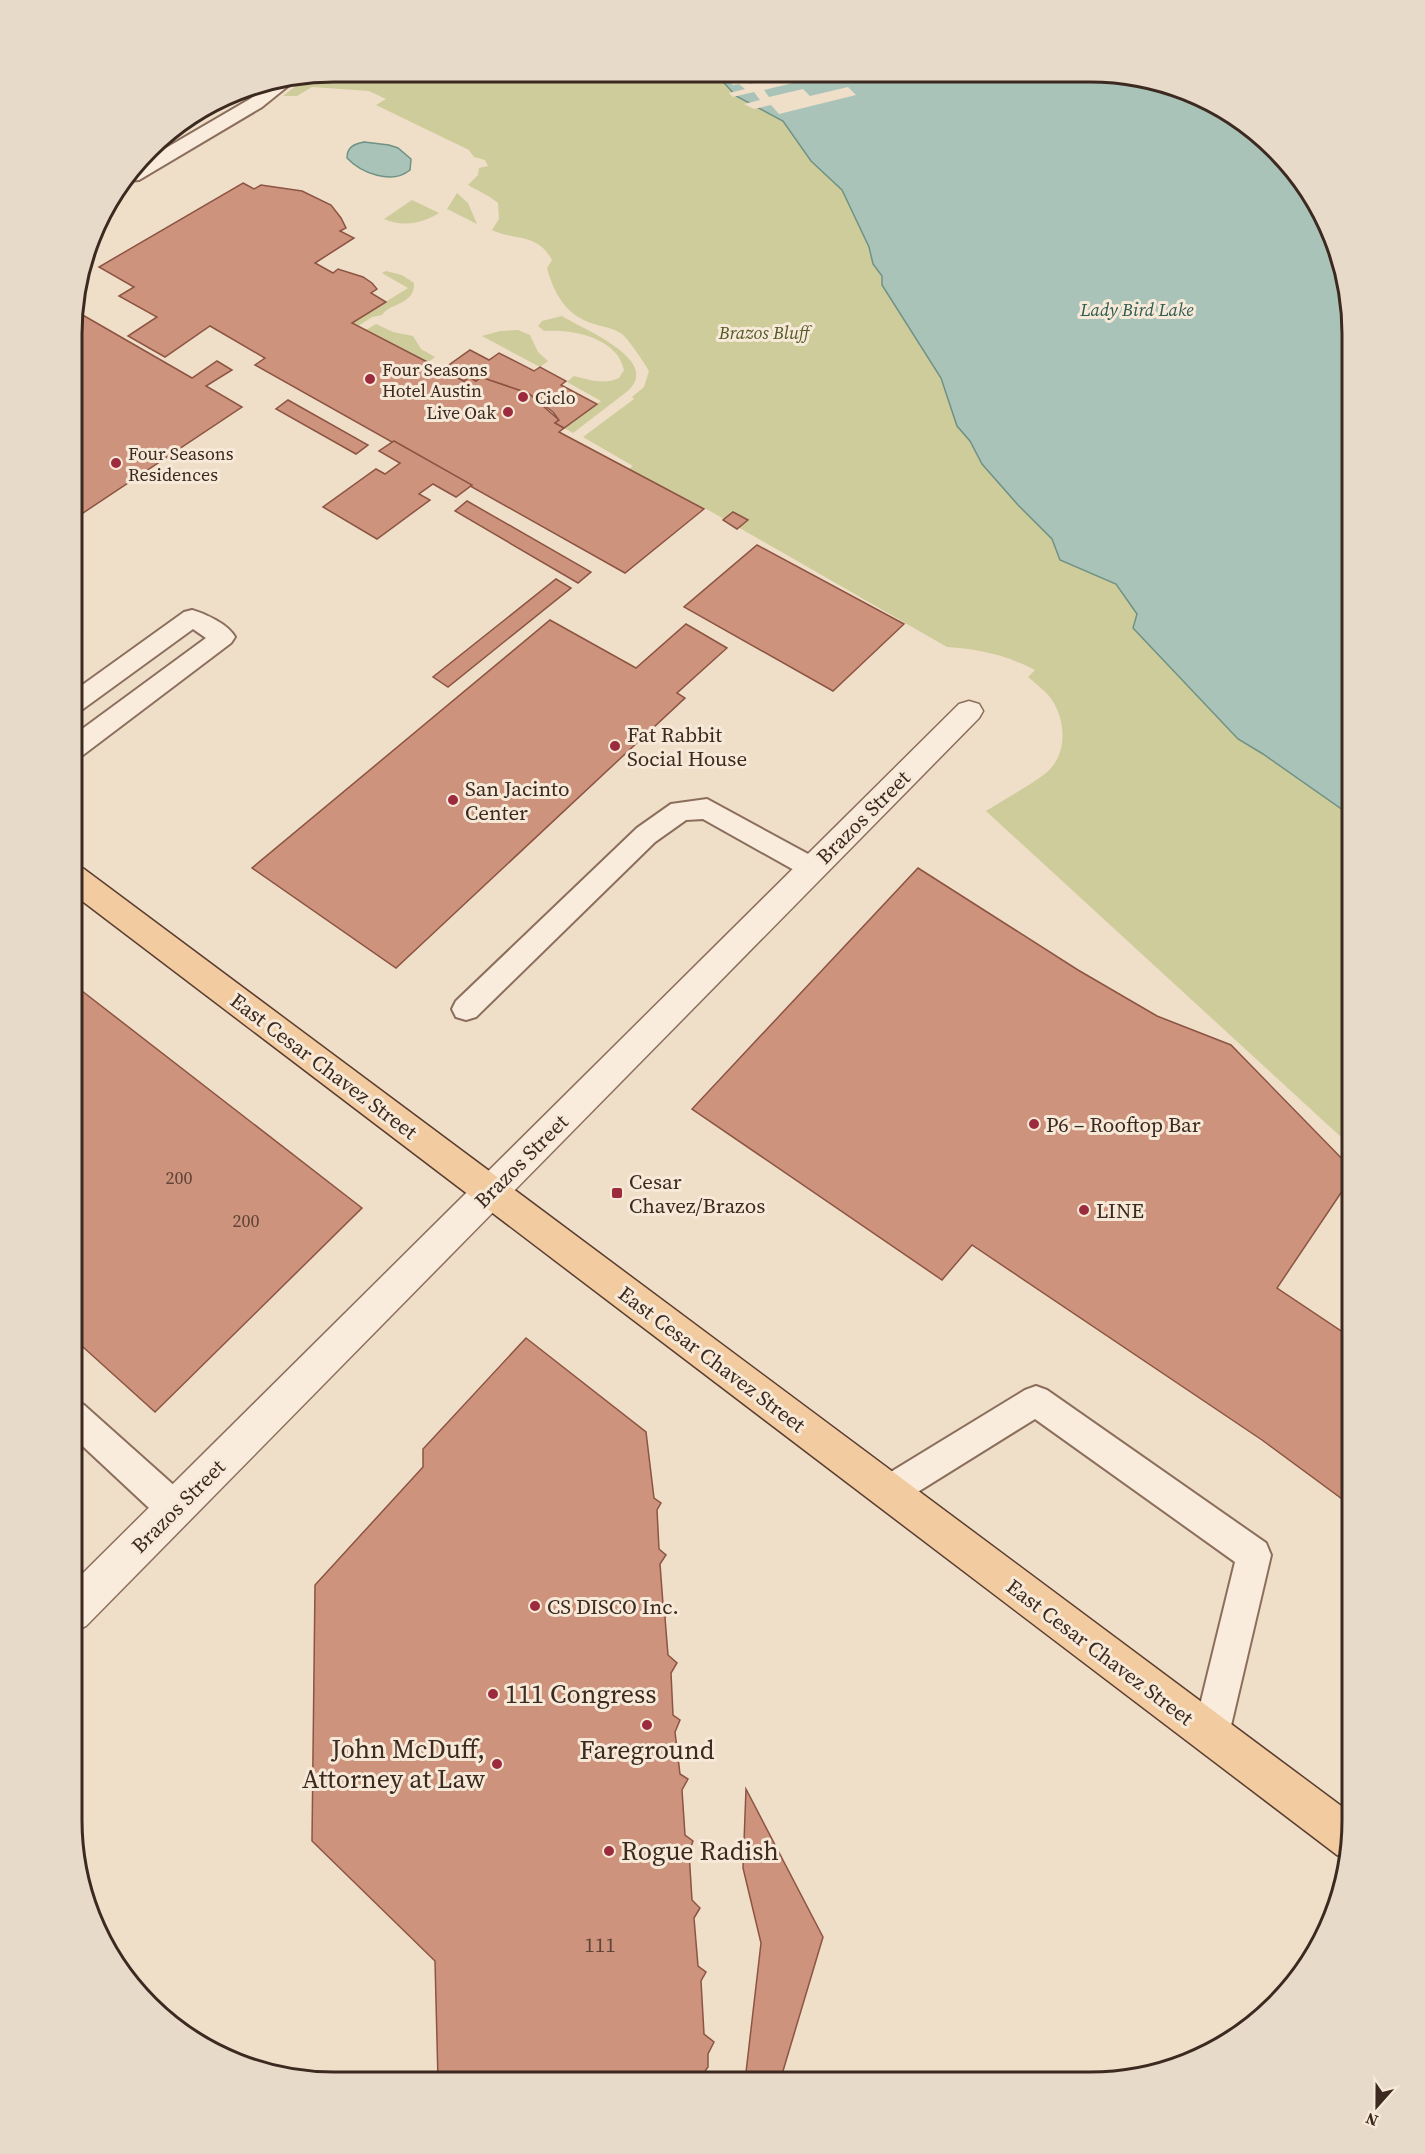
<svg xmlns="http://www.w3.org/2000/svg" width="1425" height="2154" font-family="'Source Serif 4',serif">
	<rect width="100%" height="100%" fill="#efdec8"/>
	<g fill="#cecc9b">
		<path d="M 335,72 L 715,73 L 736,96 L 783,121 L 811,161 L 842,190 L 869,247 L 873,264 L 882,276 L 882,285 L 941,378 L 957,426 L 970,441 L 982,464 L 1018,505 L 1052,539 L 1060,560 L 1116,584 L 1137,614 L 1133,628 L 1238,739 L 1263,754 L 1353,817 L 1353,1148 L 986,811 C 1006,798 1028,787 1046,773 C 1069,754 1066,717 1049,696 C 1043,689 1035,683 1028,677 L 1035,670 C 1006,655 979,649 947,647 L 710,511 L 629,469 L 633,466 L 583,437 L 634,399 L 632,397 L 644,387 L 649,371 C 644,362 629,340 622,334 C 612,327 602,327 591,323 C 565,314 554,293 547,268 L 552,260 C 537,232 514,241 492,230 L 499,219 L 498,203 L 490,197 L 468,185 L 478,175 L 479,168 L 488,166 L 485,160 L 474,157 L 469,150 L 376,105 L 386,99 L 369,91 L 312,87 L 297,96 L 283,96 L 297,85 L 279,83 Z"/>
		<polygon points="262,86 221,110 212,106 234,92"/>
		<polygon points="457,193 468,203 477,224 447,209"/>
		<path d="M 412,200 L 439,213 C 421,224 403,227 384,219 Z"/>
		<path d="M 386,271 L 402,275 L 414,283 C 415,305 391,302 382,315 L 372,317 L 358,326 L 352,323 L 408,288 L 382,273 Z"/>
		<path d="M 562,316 C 580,328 661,359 629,390 L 573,433 L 564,428 L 601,401 L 567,382 L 574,376 C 590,380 604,385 619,378 L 624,370 C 617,337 572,329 544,331 L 538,326 L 542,321 Z"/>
		<polygon points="376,324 393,332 413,336 421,349 435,357 428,362 366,330"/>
		<polygon points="518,330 530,335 538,352 548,361 540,367 482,336 500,331"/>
	</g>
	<g fill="#a9c3b8" stroke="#6f9284" stroke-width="1.5">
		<polygon points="715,73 1125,74 1191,92 1250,126 1299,174 1333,234 1353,335 1353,817 1263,754 1238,739 1133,628 1137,614 1116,584 1060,560 1052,539 1018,505 982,464 970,441 957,426 941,378 882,285 882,276 873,264 869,247 842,190 811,161 783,121 736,96"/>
		<path d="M 364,142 L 389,145 L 398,148 L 411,159 L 410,170 C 392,185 361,173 347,158 C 347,147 354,144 364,142 Z"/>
	</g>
	<polygon fill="#efdec8" points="737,73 787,73 748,82 750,84 790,75 797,82 764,90 769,97 803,89 810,96 848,87 856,95 779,114 771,105 754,109 744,104 760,100 754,92 733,97 729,93 745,89 739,84 733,85 724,76"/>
	<g fill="#ce937d" stroke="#8c5442" stroke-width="1.5">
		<polygon points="243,183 254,189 261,185 302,191 331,205 341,218 346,228 340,231 354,238 315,263 333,273 338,269 363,277 372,283 377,289 371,293 386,302 352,323 464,381 469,377 476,381 481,377 528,393 559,420 555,423 564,428 559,432 704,509 625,573 255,365 265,358 210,326 165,357 128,336 157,317 119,296 134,287 99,267"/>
		<polygon points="74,310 192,378 217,361 232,370 206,386 242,407 74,519"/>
		<polygon points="470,350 489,360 499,353 534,371 540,367 566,381 561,385 597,404 564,428 555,423 559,420 553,412 528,393 481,377 476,381 469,377 464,381 442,370"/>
		<polygon points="288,400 368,445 356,454 276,409"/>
		<polygon points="394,441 472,485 456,497 433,484 419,494 430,500 377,539 323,507 376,469 385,474 400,463 379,451"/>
		<polygon points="467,501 591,572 578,583 455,511"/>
		<polygon points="733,512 748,520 737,529 723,520"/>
		<polygon points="757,545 904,624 833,691 684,607"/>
		<polygon points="556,579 571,588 448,687 433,677"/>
		<polygon points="550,620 636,668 686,624 727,648 677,693 685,698 396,968 252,868"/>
		<polygon points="918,868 1078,970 1157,1016 1231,1045 1353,1170 1353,1175 1277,1288 1353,1339 1353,1507 1262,1440 972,1245 942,1280 692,1109"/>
		<polygon points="73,984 362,1208 155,1412 73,1338"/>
		<polygon points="526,1338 646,1432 654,1498 661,1503 657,1510 659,1549 666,1555 660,1564 663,1604 670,1609 665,1618 668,1655 677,1663 671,1673 673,1715 680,1720 675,1732 680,1774 688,1779 682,1790 685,1835 693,1841 689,1852 692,1900 700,1908 694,1918 698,1966 706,1972 701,1981 704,2034 714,2042 708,2054 708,2067 698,2081 438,2080 435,1961 312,1841 315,1585 423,1467 423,1449"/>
		<polygon points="746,1789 823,1937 780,2081 745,2081 761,1943 743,1868"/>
	</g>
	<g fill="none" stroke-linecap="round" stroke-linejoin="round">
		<defs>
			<g id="service">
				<polygon points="290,81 288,86 262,107 139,180 128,181 142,162 250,99 267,85"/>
				<path d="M 192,610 C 206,614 228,624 235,637 L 231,643 L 83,755 L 74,757 L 74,735 L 206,638 L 193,629 L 83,709 L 74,712 L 74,691 L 184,612 Z"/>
				<polygon points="707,799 821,861 825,868 821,875 812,878 803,875 703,819 686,820 655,842 476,1017 466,1020 456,1017 452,1009 456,1001 637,828 671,804"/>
				<polygon points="1036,1386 1047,1390 1266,1543 1271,1555 1229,1734 1224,1747 1211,1752 1198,1747 1193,1734 1235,1562 1035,1419 900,1503 888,1508 876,1503 872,1492 876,1481 1025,1390"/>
				<polygon points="73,1401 84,1405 187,1497 192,1509 187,1521 175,1525 163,1521 73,1437"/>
			</g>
			<polygon id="minor" points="969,701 979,704 983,711 979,718 86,1626 72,1632 72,1584 959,704"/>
			<polygon id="primary" points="73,865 84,869 1352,1814 1352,1837 1347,1859 1337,1855 73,894"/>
		</defs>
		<use href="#service" stroke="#8c6e5c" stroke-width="4"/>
		<use href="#minor" stroke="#8c6e5c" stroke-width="3"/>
		<use href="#primary" stroke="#5a3d30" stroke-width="3"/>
		<use href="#service" fill="#faecdc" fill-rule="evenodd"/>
		<use href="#minor" fill="#faecdc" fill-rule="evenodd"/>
		<use href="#primary" fill="#f2cca0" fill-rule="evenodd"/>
	</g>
	<g fill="#9c2b3d" stroke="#f7e9d8" stroke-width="2">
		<circle cx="370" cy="379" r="6"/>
		<circle cx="523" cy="397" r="6"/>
		<circle cx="508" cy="412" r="6"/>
		<circle cx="116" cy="463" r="6"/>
		<circle cx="615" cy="746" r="6"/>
		<circle cx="453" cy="800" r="6"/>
		<circle cx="1034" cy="1124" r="6"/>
		<rect x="611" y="1187" width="12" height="12" rx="3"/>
		<circle cx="1084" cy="1210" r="6"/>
		<circle cx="535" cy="1606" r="6"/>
		<circle cx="493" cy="1694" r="6"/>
		<circle cx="647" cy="1725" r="6"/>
		<circle cx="497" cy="1764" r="6"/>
		<circle cx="609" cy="1851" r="6"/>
	</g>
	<g text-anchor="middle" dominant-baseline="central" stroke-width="6" stroke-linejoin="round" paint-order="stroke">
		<g font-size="18" font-style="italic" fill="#2f5c52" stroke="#f7e9d8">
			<text x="1137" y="309">Lady Bird Lake</text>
		</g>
		<g font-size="18" font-style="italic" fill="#545926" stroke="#f7e9d8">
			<text x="764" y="332">Brazos Bluff</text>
		</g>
		<g font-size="18" fill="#3c2920" stroke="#f7e9d8" text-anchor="start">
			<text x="382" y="369">Four Seasons<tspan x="382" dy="21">Hotel Austin</tspan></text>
			<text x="535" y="397">Ciclo</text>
			<text x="496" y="412" text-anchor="end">Live Oak</text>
			<text x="128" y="453">Four Seasons<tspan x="128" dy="21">Residences</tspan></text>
		</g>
		<g font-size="18" fill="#604437">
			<text x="179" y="1177">200</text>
			<text x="246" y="1220">200</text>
		</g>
		<g font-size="21" fill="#3c2920" stroke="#f7e9d8" text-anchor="start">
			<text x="627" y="734">Fat Rabbit<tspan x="627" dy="24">Social House</tspan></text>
			<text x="465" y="788">San Jacinto<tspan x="465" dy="24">Center</tspan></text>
			<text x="1046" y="1124">P6 – Rooftop Bar</text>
			<text x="629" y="1181">Cesar<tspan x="629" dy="24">Chavez/Brazos</tspan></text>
			<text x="1096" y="1210">LINE</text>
			<text x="547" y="1606">CS DISCO Inc.</text>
		</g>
		<g font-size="21" fill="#3c2920" stroke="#f7e9d8">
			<text transform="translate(863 817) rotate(-45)">Brazos Street</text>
			<text transform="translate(324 1066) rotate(37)">East Cesar Chavez Street</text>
			<text transform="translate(521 1161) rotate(-45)">Brazos Street</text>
			<text transform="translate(712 1359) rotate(37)">East Cesar Chavez Street</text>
			<text transform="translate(178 1506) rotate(-45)">Brazos Street</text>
			<text transform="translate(1100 1652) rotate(37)">East Cesar Chavez Street</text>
		</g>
		<g font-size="21" fill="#604437">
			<text x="600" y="1944">111</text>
		</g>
		<g font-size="26" fill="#3c2920" stroke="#f7e9d8" text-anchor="start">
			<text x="505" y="1694">111 Congress</text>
			<text x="485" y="1749" text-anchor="end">John McDuff,<tspan x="485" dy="30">Attorney at Law</tspan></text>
			<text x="647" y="1750" text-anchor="middle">Fareground</text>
			<text x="621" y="1851">Rogue Radish</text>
		</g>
	</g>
	<path d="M0 0H1425V2154H0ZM334 82H1090A252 252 0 0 1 1342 334V1820A252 252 0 0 1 1090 2072H334A252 252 0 0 1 82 1820V334A252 252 0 0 1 334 82Z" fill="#e8dac9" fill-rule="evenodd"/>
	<path fill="none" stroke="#3c2920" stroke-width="3" d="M334 82H1090A252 252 0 0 1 1342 334V1820A252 252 0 0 1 1090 2072H334A252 252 0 0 1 82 1820V334A252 252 0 0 1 334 82Z"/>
	<g transform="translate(1377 2106) rotate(201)" stroke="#f7e9d8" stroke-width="4.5" paint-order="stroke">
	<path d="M0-4.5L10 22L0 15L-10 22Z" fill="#3c2920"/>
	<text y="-9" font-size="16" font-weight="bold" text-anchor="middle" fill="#3c2920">N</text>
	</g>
</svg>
